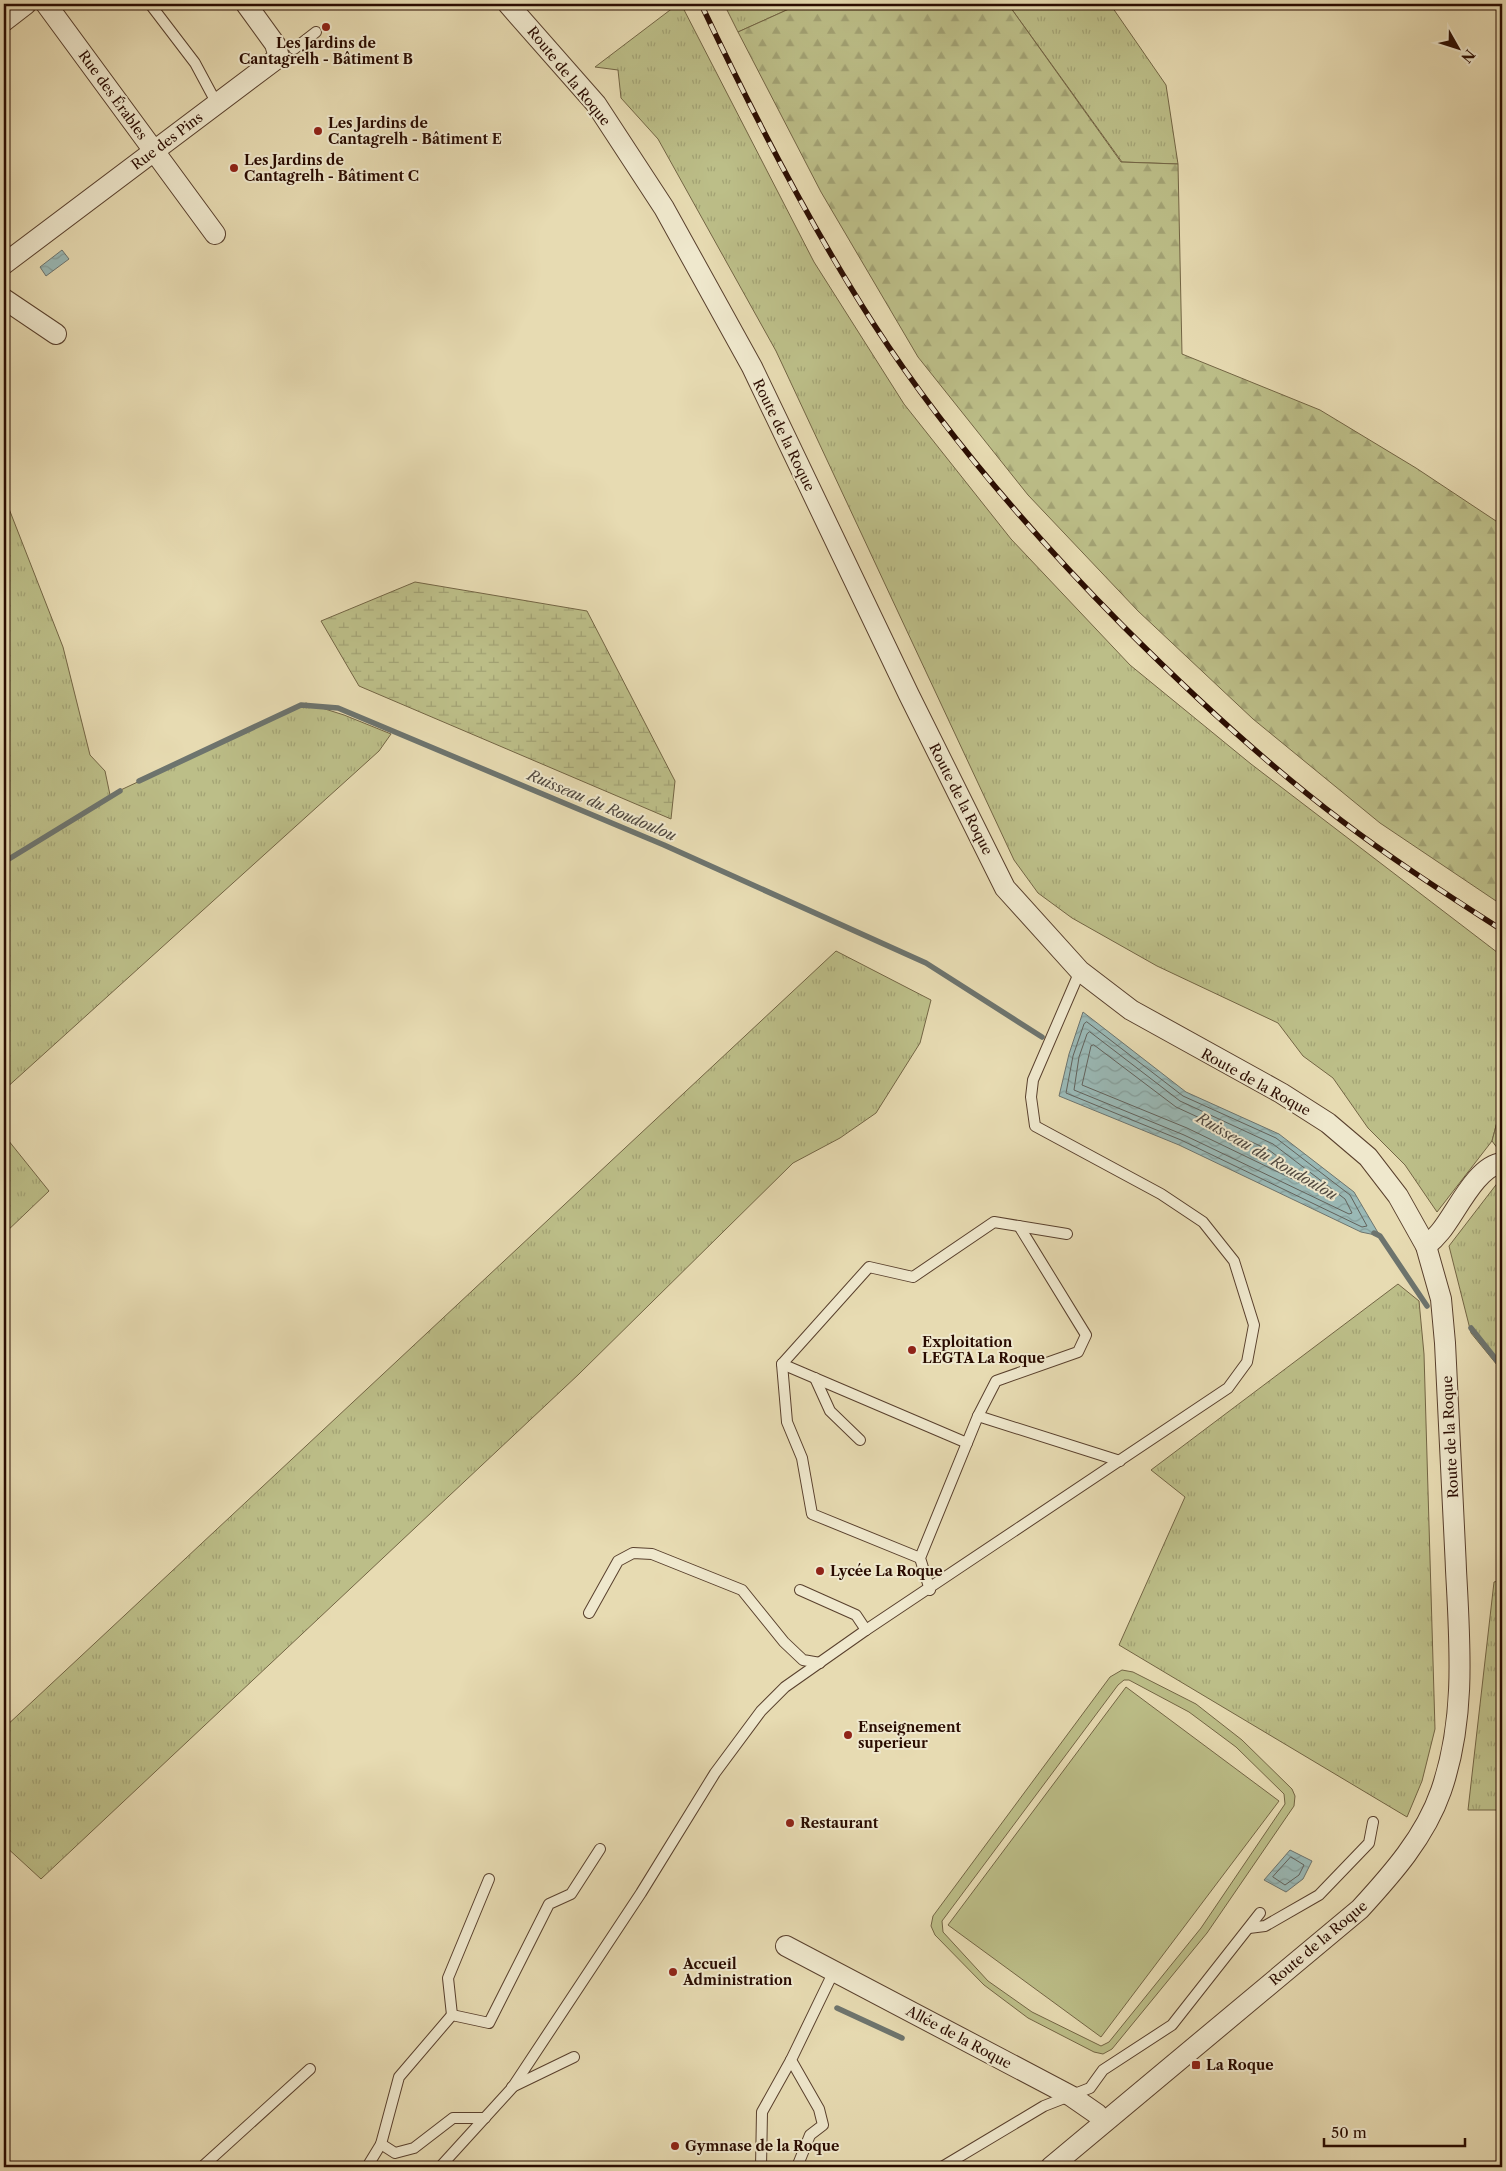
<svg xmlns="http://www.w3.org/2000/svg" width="1506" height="2171" font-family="'Libre Caslon Text',serif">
	<defs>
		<pattern id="grass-tufts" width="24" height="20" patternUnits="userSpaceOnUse" patternTransform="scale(1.25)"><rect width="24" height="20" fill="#bcbe88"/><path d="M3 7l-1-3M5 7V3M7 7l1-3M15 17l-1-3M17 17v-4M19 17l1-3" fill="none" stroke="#a2a274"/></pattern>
		<pattern id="forest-firs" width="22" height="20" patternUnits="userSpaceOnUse" patternTransform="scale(1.25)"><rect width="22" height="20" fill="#bcbe88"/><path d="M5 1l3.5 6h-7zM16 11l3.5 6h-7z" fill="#a2a274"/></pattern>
		<pattern id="wetland-marsh" width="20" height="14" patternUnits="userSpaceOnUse" patternTransform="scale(1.25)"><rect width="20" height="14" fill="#bcbe88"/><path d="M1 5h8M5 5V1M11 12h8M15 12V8" fill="none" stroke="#a2a274"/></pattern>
		<pattern id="water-waves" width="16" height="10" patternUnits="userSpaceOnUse" patternTransform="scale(1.25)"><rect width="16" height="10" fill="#9ab9b6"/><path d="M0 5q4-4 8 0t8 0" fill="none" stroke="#859e9b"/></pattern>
	</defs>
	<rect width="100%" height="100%" fill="#e7dbb2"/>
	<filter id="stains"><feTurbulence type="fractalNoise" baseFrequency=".004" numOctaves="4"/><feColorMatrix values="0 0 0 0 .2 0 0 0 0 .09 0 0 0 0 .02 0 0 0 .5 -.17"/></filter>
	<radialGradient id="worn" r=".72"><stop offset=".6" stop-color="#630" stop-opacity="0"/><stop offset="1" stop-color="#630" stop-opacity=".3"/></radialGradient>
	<g fill="url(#grass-tufts)" stroke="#736544">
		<polygon points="678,4 681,4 814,262 904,404 1011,539 1130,665 1251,764 1502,956 1502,1103 1492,1141 1437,1212 1405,1165 1368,1128 1333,1078 1303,1056 1278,1023 1157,966 1072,918 1038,893 1014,860 776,351 658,139 621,98 618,70 595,67"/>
		<polygon points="724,4 800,4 738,32"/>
		<polygon points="1008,4 1110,4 1166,85 1178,164 1122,162"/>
		<polygon points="4,496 63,647 90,755 105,771 110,795 306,703 344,715 391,734 379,751 4,1090"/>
		<polygon points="836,951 931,1000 920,1043 876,1113 840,1138 793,1163 579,1374 41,1879 4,1845 4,1728"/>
		<polygon points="4,1135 49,1191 4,1234"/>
		<polygon points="1502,1177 1502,1371 1471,1333 1449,1246"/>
		<polygon points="1398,1284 1419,1301 1424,1354 1435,1729 1422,1781 1407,1817 1119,1645 1185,1497 1151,1470"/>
		<polygon points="1502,1580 1502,1810 1468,1810 1494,1582"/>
	</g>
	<g fill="url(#forest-firs)" stroke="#736544">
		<polygon points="800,4 1008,4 1121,162 1178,164 1182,354 1320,410 1416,468 1502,525 1502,905 1380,823 1253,719 1138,611 1028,495 918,357 821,192 738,32"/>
		<polygon points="1502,1103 1502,1148 1498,1149 1492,1141"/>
	</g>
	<polygon fill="url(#wetland-marsh)" stroke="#736544" points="415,582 587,611 675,781 671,819 359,686 321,621"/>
	<g fill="#bcbe88" stroke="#736544" fill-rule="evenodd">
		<path d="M 1122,1670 L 1133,1672 L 1196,1704 L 1242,1740 L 1292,1789 L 1295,1796 L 1294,1806 L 1207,1933 L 1112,2049 L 1103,2054 L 1094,2052 L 1028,2018 L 984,1985 L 935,1935 L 931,1926 L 933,1916 L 1110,1677 ZM 1124,1680 L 1129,1680 L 1189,1712 L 1236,1747 L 1284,1794 L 1285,1804 L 1201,1928 L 1109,2042 L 1101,2046 L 1032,2012 L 988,1981 L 943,1932 L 942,1921 L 1118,1685 Z"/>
		<polygon points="1126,1687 1279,1801 1101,2037 948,1925"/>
	</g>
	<g fill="url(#water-waves)" stroke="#6d746e">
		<polygon points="62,250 69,259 46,276 40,267"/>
		<polygon points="1083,1012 1186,1092 1279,1134 1354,1192 1380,1236 1361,1232 1179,1145 1059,1096 1069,1054"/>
		<polygon points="1290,1850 1312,1861 1303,1879 1286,1892 1264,1880"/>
	</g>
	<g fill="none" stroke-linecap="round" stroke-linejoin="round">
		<g stroke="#62625c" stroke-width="1">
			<polygon points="1087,1022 1183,1096 1276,1138 1350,1195 1367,1226 1362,1227 1181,1140 1066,1093 1073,1056 1084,1024"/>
			<polygon points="1090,1032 1180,1101 1273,1144 1345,1199 1352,1213 1349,1214 1184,1135 1074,1090 1079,1057 1087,1034"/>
			<polygon points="1094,1045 1176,1107 1269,1150 1310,1181 1311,1185 1307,1186 1187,1128 1082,1085 1091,1046"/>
			<polygon points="1291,1857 1304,1865 1299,1875 1285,1885 1273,1877"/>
		</g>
		<g stroke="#6d746e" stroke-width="5.5">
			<polyline points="139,781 301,705 338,708 664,845 926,963 1042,1037"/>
			<polyline points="4,862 120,791"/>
			<polyline points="1374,1233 1380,1236 1427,1306"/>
			<polyline points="1471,1328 1502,1367"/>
			<polyline points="837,2008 902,2038"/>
		</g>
		<defs>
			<g id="lane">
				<polyline points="150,4 195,63 217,104"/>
				<polyline points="294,49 316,32"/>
				<polyline points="782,1364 967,1443"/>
				<polyline points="815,1378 830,1411 860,1440"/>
				<polyline points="978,1416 996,1381 1078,1352 1086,1335 1019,1226"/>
				<polyline points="920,1558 812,1514 802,1458 787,1422 782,1364 869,1267 913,1277 994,1222 1067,1234"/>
				<polyline points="800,1590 856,1615 866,1630"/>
				<polyline points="930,1590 920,1558 978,1416 1120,1461"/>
				<polyline points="589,1613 618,1561 633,1553 652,1554 742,1590 784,1642 803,1660 820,1663"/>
				<polyline points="1249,1928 1265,1926 1319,1895 1369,1843 1373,1822"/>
				<polyline points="452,2015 448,1978 489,1879"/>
				<polyline points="512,2087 574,2057"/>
				<polyline points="381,2144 395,2153 414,2148 453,2118 485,2118"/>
				<polyline points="202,2167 310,2069"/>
				<polyline points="367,2167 381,2144 399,2077 452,2015 489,2023 549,1904 571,1894 600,1849"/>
				<polyline points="440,2167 512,2088 641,1893 715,1773 761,1711 785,1687 866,1630 1228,1388 1247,1362 1254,1325 1234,1261 1203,1222 1161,1194 1035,1126 1031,1097 1033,1080 1080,971"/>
				<polyline points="761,2167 762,2112 791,2060"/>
				<polyline points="797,2167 810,2135 823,2125 819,2109 791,2060 834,1971"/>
				<polyline points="942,2167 1044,2106 1090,2088 1103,2070 1172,2025 1260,1913"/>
			</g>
			<g id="street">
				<polyline points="46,4 215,234"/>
				<path d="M 508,4 L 596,104 L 664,208 L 752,367 L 909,695 L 1005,888 L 1080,971 L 1131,1010 L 1281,1093 L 1328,1123 L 1368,1157 L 1398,1196 L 1426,1246 L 1441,1299 L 1445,1343 C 1449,1418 1453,1494 1456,1570 C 1460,1645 1466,1719 1441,1791 C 1425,1837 1392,1874 1360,1909 L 1051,2167"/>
				<polyline points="4,21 26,4"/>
				<polyline points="4,264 279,57 275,44 246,4"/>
				<polyline points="4,299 56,334"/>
				<path d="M 1426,1246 C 1431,1242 1436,1237 1440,1232 C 1456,1213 1476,1166 1502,1163"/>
				<polyline points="786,1946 1071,2096 1097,2114 1104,2122"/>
			</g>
		</defs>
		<use href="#lane" stroke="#59402d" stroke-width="12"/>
		<use href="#street" stroke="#59402d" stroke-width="22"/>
		<use href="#lane" stroke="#efe8cd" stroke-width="10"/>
		<use href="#street" stroke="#efe8cd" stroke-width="20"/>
		<defs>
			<path id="rail" d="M 701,4 C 752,112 808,222 873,323 C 944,433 1031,533 1123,626 C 1192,695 1264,762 1342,821 C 1393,860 1448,895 1502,930"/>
		</defs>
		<use href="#rail" stroke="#2a0c01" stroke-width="5.5"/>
		<use href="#rail" stroke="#efe8cd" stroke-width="4" stroke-dasharray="11" stroke-linecap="butt"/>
	</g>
	<g fill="#8f2418" stroke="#efe8cd" stroke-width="2">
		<circle cx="326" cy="27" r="5"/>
		<circle cx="318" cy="131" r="5"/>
		<circle cx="234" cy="168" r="5"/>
		<circle cx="912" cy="1350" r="5"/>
		<circle cx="820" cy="1571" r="5"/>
		<circle cx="848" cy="1735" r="5"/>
		<circle cx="790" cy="1823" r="5"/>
		<circle cx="673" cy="1972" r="5"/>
		<rect x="1191" y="2060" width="10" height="10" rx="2.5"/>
		<circle cx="675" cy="2146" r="5"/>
	</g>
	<g text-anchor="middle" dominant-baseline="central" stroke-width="4" stroke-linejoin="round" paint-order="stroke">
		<g font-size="14" font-weight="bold" fill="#2a0c01" stroke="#efe8cd" text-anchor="start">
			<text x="326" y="43" text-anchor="middle">Les Jardins de<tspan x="326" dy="16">Cantagrelh - Bâtiment B</tspan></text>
			<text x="328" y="123">Les Jardins de<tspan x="328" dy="16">Cantagrelh - Bâtiment E</tspan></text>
			<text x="244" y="160">Les Jardins de<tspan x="244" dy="16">Cantagrelh - Bâtiment C</tspan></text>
			<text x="922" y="1342">Exploitation<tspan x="922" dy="16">LEGTA La Roque</tspan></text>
			<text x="830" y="1571">Lycée La Roque</text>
			<text x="858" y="1727">Enseignement<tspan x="858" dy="16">superieur</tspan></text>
			<text x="800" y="1823">Restaurant</text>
			<text x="683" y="1964">Accueil<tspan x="683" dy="16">Administration</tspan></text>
			<text x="1206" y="2065">La Roque</text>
			<text x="685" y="2146">Gymnase de la Roque</text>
		</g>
		<g font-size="14" fill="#2a0c01" stroke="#efe8cd">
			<text transform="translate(569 76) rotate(51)">Route de la Roque</text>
			<text transform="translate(113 95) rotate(54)">Rue des Érables</text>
			<text transform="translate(167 141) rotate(-37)">Rue des Pins</text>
			<text transform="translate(784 435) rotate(64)">Route de la Roque</text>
			<text transform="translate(961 799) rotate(63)">Route de la Roque</text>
			<text transform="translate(1256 1082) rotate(29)">Route de la Roque</text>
			<text transform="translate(1450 1437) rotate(-93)">Route de la Roque</text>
			<text transform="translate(1318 1943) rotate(-40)">Route de la Roque</text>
			<text transform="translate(959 2037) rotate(28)">Allée de la Roque</text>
		</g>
		<g font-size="15" font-style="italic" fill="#514940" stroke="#efe8cd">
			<text transform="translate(602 805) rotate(23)">Ruisseau du Roudoulou</text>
			<text transform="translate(1267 1156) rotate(30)">Ruisseau du Roudoulou</text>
		</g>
	</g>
	<rect width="1506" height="2171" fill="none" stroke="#e7dbb2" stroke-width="20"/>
	<rect x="5" y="5" width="1496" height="2161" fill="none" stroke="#2a0c01" stroke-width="2.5"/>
	<rect x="10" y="10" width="1486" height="2151" fill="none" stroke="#2a0c01"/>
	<g transform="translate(1458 48) rotate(129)" stroke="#efe8cd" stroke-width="4" paint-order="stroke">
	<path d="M0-4L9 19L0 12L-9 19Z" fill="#2a0c01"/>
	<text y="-8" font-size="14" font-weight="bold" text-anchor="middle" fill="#2a0c01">N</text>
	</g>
	<path d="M1324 2138v8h141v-8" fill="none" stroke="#2a0c01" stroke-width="2.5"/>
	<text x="1331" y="2138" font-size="15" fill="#2a0c01" stroke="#efe8cd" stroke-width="4" paint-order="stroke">50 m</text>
	<rect width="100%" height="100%" filter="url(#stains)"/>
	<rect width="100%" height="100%" fill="url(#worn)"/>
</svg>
